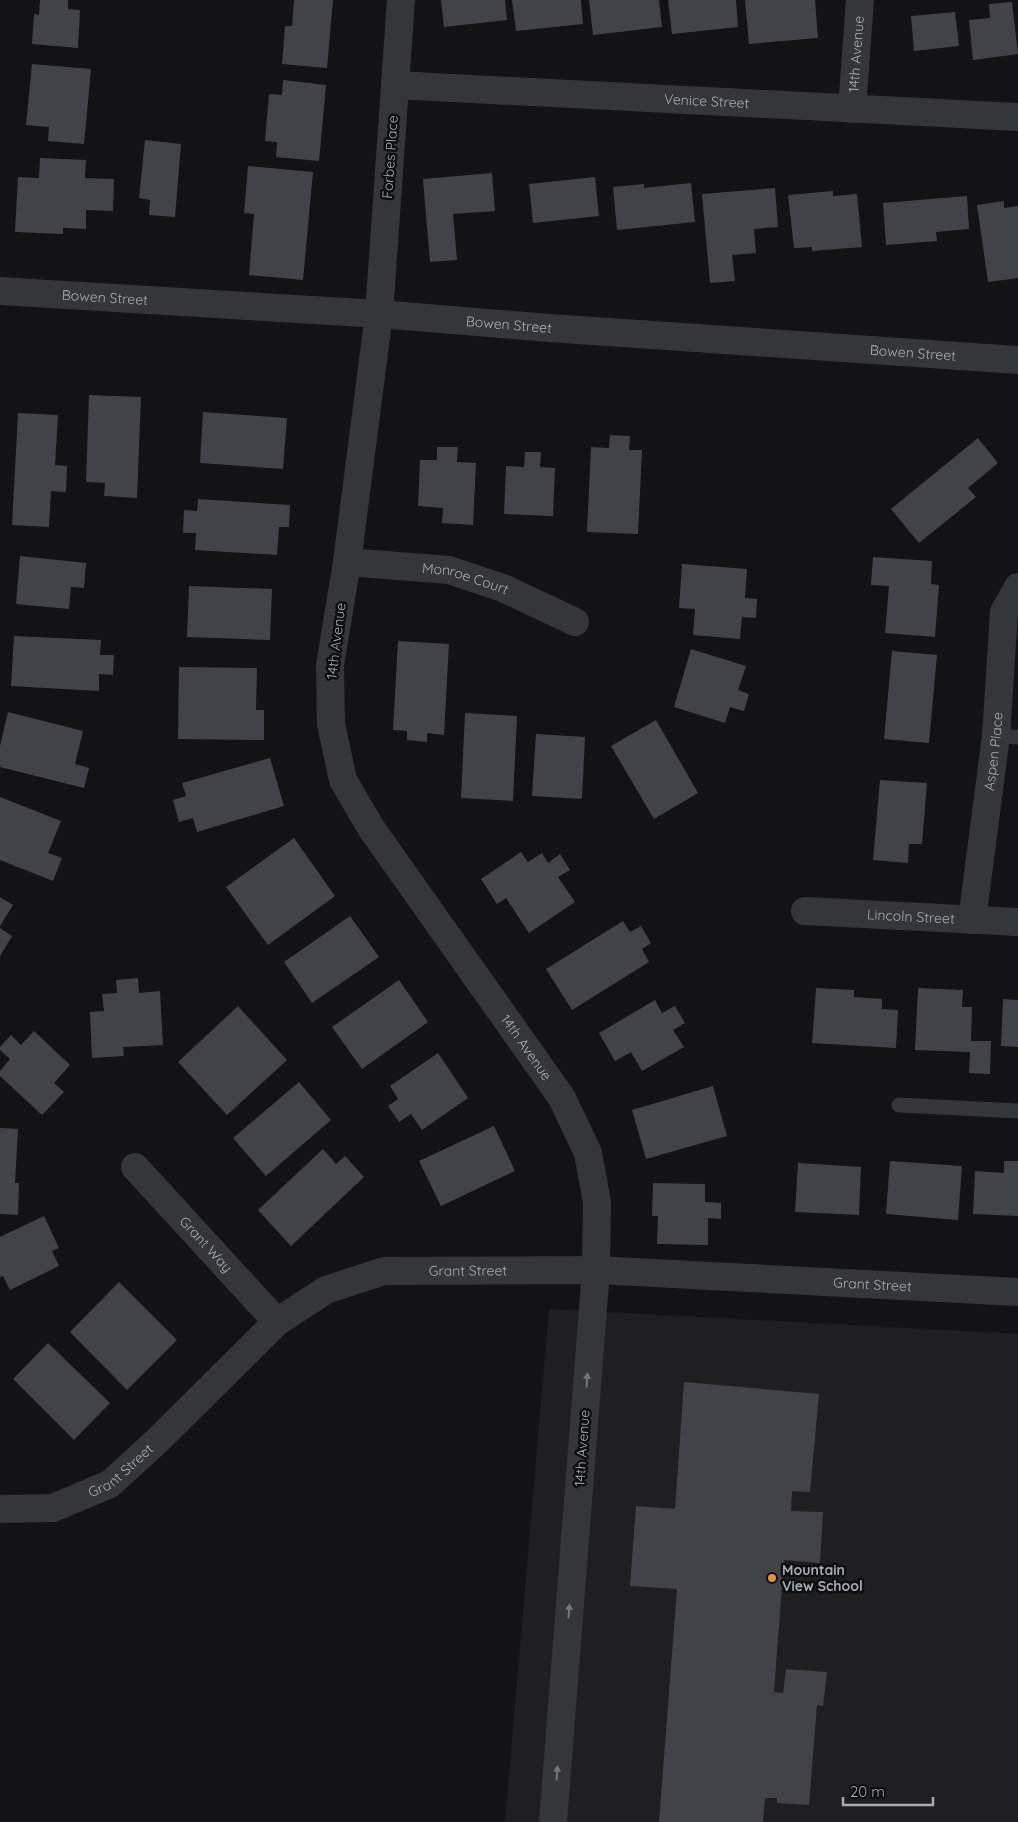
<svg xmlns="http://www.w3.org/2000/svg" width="1018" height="1822" font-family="Quicksand,sans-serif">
	<rect width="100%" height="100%" fill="#131315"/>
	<polygon fill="#1f1f22" points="549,1309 1018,1334 1018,1822 505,1822"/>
	<g fill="#424348">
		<polygon points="40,0 68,0 68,9 80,10 78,48 32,44 34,14 39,15"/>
		<polygon points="294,0 333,0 327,68 282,64 285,26 292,26"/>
		<polygon points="441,0 505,0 507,20 444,27"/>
		<polygon points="512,0 581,0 583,24 516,31"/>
		<polygon points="589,0 659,0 662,27 593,35"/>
		<polygon points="668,0 736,0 738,27 672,34"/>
		<polygon points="745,0 815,0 818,38 749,44"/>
		<polygon points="1012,2 1018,54 973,60 969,20 990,18 989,4"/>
		<polygon points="955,12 959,46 914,51 911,16"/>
		<polygon points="32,64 91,69 84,144 48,141 49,127 26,125"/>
		<polygon points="283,80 326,85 319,161 276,157 277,142 265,141 269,94 282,95"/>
		<polygon points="145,140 181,144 175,217 149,215 150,200 139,198"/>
		<polygon points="40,158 86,160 85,178 114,179 113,211 86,210 86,229 63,228 63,234 15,232 18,177 39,178"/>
		<polygon points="248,166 313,172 303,280 249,275 254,214 244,213"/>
		<polygon points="492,173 495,211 453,214 457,260 430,262 423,179"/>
		<polygon points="595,177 599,216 533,223 529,184"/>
		<polygon points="691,183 695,222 617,230 613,187 644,184 644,188"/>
		<polygon points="775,188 778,227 754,229 756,253 732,255 735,281 710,283 702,194"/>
		<polygon points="833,191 833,196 857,194 862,247 812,251 812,247 794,248 788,195"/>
		<polygon points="967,196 969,229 936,232 937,241 886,245 883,203"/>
		<polygon points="1004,201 1004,208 1018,206 1018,278 988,282 977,205"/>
		<polygon points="89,395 141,397 137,498 104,496 105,483 86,482"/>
		<polygon points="203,412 287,418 283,469 200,463"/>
		<polygon points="18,413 58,415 55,465 67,466 66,492 51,491 49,527 12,525"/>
		<polygon points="610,435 630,436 629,450 642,450 638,534 587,532 591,447 609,448"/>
		<polygon points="978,438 998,463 968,488 976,497 919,543 891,509"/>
		<polygon points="437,447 458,447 457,462 476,463 473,525 442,523 443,508 418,506 420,460 437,460"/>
		<polygon points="525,452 541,452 540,467 555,468 553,516 504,514 506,466 524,467"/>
		<polygon points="198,499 290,505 289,527 279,527 277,555 195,550 196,533 183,533 184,510 197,511"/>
		<polygon points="20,556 86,563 84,588 71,587 69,609 16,604"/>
		<polygon points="873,557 932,561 931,584 939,585 935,637 885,633 889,586 871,585"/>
		<polygon points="682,564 747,569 745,598 757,599 756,618 742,617 740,639 693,635 695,609 679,608"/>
		<polygon points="189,586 272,589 270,640 187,637"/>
		<polygon points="14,636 101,640 100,655 114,655 113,675 99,674 99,691 11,686"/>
		<polygon points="398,641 449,644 444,735 427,733 427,742 407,740 407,731 393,730"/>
		<polygon points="691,649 746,666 738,690 749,694 744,711 730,707 725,723 674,707"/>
		<polygon points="892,651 937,655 929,743 884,739"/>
		<polygon points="179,667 257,668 256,710 264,710 264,740 178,739"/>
		<polygon points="8,712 83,731 75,764 89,768 84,788 0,767 0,746"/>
		<polygon points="465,713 517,716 513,801 461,798"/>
		<polygon points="656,720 698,793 654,819 611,746"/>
		<polygon points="536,734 585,737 582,799 532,796"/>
		<polygon points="270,758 284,806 197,832 193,818 179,822 173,800 186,796 182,783"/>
		<polygon points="880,780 927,783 922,844 909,844 908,863 873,860"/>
		<polygon points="0,797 61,821 48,853 62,858 53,881 0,860"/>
		<polygon points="294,838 335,896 268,945 226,887"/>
		<polygon points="521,852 528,862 542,853 548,863 560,854 570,870 558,877 575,902 529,933 506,898 497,904 481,879"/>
		<polygon points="0,897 13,905 0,926"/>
		<polygon points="350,916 379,957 312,1003 284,962"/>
		<polygon points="623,921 630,932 641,926 651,943 642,949 649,962 572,1010 546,969"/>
		<polygon points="0,928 12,936 0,956"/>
		<polygon points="138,978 139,993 160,991 163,1045 123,1047 124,1056 92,1058 90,1012 104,1011 102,994 117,993 116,980"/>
		<polygon points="399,980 428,1022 362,1069 332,1027"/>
		<polygon points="816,988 854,990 854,997 882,999 882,1009 898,1010 896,1048 812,1043"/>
		<polygon points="918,988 963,990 962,1007 972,1007 971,1041 991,1041 990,1074 969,1073 970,1052 915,1050"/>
		<polygon points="1003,999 1018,1000 1018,1047 1001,1046"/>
		<polygon points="655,1000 662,1013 675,1006 685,1023 673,1030 684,1047 642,1071 631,1052 615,1061 599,1033"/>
		<polygon points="238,1006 287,1060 227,1115 178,1062"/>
		<polygon points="34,1031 70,1065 54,1083 64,1092 42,1115 0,1076 0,1071 10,1059 0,1050 0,1047 11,1035 21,1045"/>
		<polygon points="438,1053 468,1098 422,1130 411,1114 399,1122 388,1106 398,1099 390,1086"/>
		<polygon points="299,1082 331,1120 266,1176 233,1138"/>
		<polygon points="713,1086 727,1136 646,1159 632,1110"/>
		<polygon points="494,1126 515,1171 441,1206 419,1161"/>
		<polygon points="0,1128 18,1129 15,1183 19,1183 18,1215 0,1214"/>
		<polygon points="323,1149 336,1164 345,1156 364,1177 291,1246 258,1210"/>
		<polygon points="890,1161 962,1166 958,1220 886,1214"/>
		<polygon points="1004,1161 1018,1161 1018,1216 973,1214 975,1171 1004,1173"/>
		<polygon points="798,1163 861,1167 859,1215 795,1212"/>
		<polygon points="653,1183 705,1184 705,1202 721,1203 721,1219 708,1218 708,1245 657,1244 658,1216 652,1216"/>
		<polygon points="44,1216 59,1248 52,1251 59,1266 10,1290 3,1276 0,1277 0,1237"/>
		<polygon points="119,1282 177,1340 127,1390 70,1332"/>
		<polygon points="48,1343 110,1403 74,1440 13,1379"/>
		<polygon points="684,1382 819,1394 810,1492 792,1491 791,1511 823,1512 820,1563 784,1560 774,1692 783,1693 786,1669 827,1672 823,1706 817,1705 809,1805 777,1803 777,1798 765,1798 763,1822 659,1822 677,1589 630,1586 636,1506 675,1509"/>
	</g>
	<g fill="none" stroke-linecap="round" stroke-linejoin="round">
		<g stroke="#343639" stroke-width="15">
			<polyline points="996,736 1018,737"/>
			<polyline points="899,1105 1018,1111"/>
		</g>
		<g stroke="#343639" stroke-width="28">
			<path id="s1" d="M 401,0 L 379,314 L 347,562 L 330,665 L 331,724 L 343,780 L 371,828 L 562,1098 L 588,1153 L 597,1202 L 596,1270 L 553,1822"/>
			<path id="s2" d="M 395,85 L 1018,117"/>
			<path id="s3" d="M 852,109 L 860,0"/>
			<path id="s4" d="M 0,291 L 379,314 L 550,328 L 1018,360"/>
			<path id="s5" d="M 347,562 L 449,570 L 503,588 L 575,622"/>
			<path id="s6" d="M 805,911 L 1018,922"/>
			<path id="s7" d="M 972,920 L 996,736 L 1004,612 L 1018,587"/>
			<path id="s8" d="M 135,1167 L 277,1322"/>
			<path id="s9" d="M 0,1509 L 53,1508 L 110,1484 L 158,1440 L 277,1322 L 326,1290 L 384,1271 L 596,1270 L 1018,1292"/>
		</g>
	</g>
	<defs><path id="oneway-solid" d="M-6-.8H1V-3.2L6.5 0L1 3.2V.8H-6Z" transform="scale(1.25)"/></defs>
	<g fill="#72777d">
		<use href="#oneway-solid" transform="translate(587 1380) rotate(-86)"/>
		<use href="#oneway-solid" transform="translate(569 1611) rotate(-86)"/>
		<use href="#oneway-solid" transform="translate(557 1773) rotate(-86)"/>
	</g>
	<circle fill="#ea8e35" stroke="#0e0e10" stroke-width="2" cx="772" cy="1578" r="5"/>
	<g text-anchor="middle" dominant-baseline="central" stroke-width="5" stroke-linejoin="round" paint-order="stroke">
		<g font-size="14" fill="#a5acb4" stroke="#0e0e10">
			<text stroke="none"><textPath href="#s3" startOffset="55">14th Avenue</textPath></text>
			<text stroke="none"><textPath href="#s2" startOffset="312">Venice Street</textPath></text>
			<text transform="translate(390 157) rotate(-86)">Forbes Place</text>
			<text stroke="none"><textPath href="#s4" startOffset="105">Bowen Street</textPath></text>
			<text stroke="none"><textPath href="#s4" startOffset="510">Bowen Street</textPath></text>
			<text stroke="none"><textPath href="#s4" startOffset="915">Bowen Street</textPath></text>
			<text stroke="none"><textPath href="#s5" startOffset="120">Monroe Court</textPath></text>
			<text transform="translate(336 641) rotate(-83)">14th Avenue</text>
			<text stroke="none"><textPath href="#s7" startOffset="170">Aspen Place</textPath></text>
			<text stroke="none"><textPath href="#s6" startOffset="106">Lincoln Street</textPath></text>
			<text stroke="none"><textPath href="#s1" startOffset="1110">14th Avenue</textPath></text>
			<text stroke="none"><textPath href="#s8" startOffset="105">Grant Way</textPath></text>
			<text stroke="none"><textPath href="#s9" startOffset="551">Grant Street</textPath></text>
			<text stroke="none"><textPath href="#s9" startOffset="956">Grant Street</textPath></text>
			<text transform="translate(582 1448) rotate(-86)">14th Avenue</text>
			<text stroke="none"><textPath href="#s9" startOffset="131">Grant Street</textPath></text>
		</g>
		<g font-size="14" font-weight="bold" fill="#a5acb4" stroke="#0e0e10" text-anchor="start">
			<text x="782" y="1570">Mountain<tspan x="782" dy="16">View School</tspan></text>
		</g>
	</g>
	<path d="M843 1797v8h90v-8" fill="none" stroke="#a5acb4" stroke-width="2.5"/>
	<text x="850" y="1797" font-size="15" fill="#a5acb4" stroke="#0e0e10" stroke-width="4" paint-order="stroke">20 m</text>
</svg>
